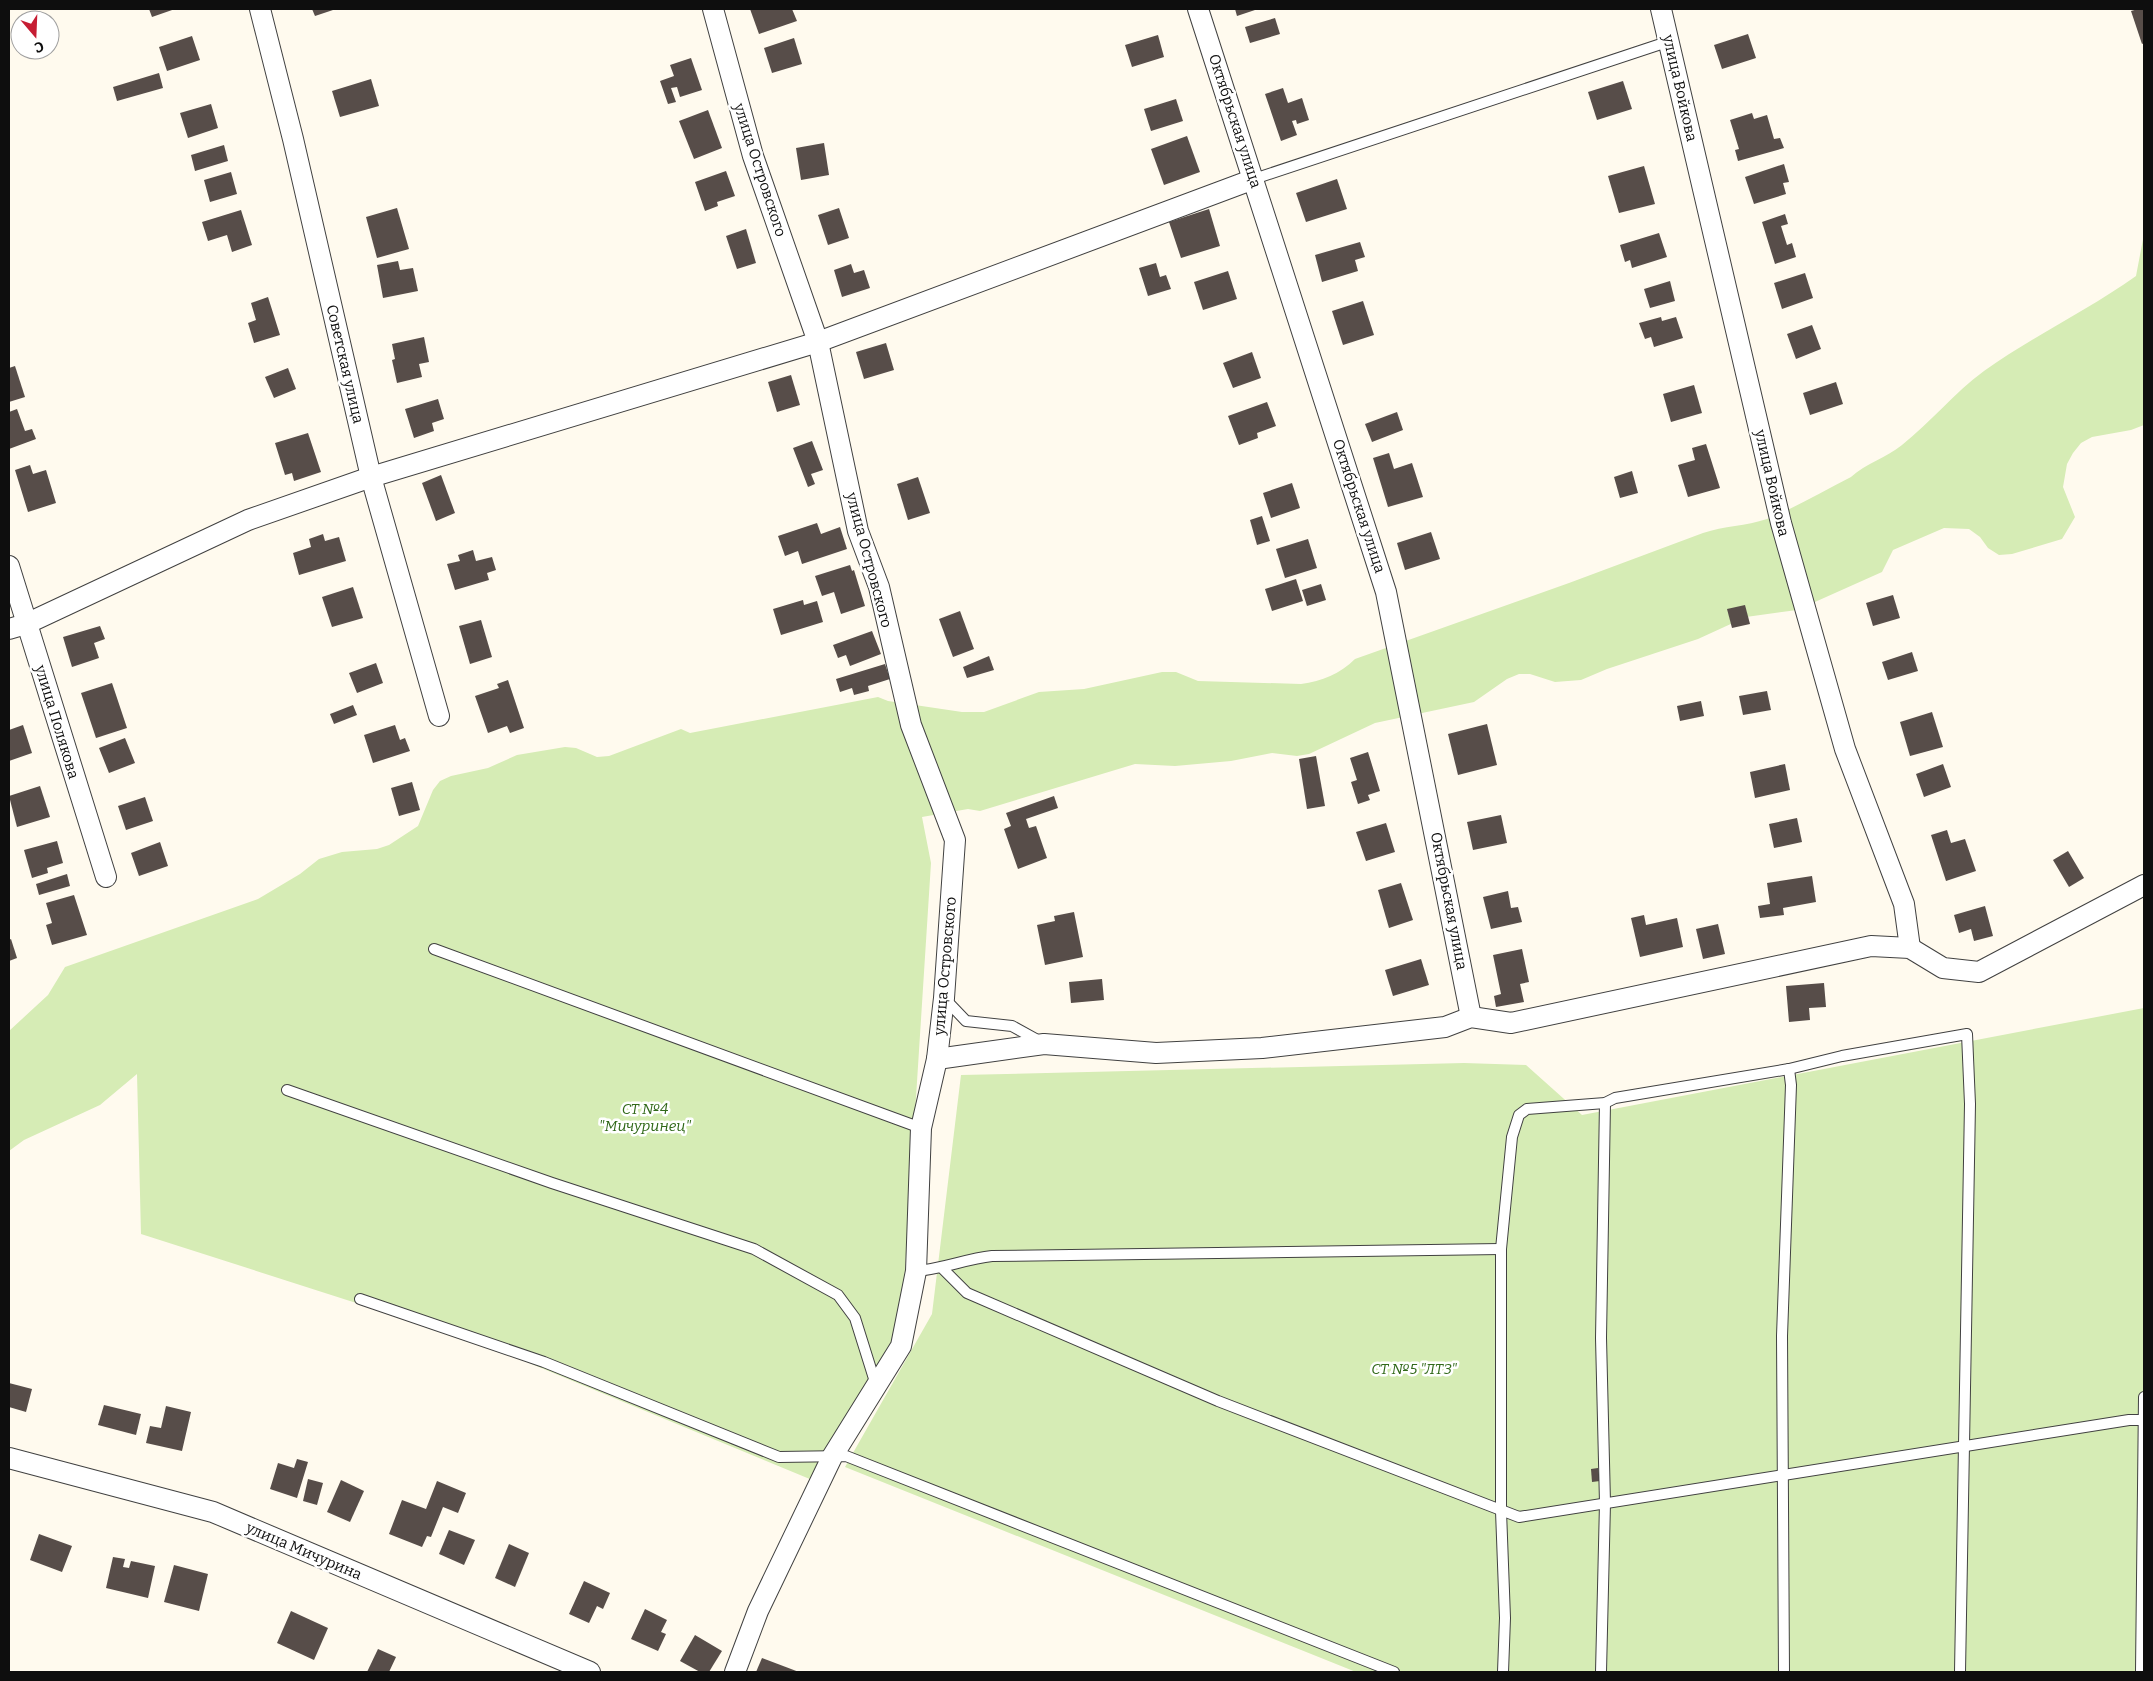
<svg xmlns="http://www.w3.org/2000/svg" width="2153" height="1681" font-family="Bitter,serif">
	<rect width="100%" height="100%" fill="#fffaee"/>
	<g fill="#d6ecb5">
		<path d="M 2144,234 L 2144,425 L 2131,430 L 2092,437 L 2081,443 L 2073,453 L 2067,464 L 2063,487 L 2075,517 L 2062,539 L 2012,554 L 1999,555 L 1988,548 L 1980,537 L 1969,529 L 1944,528 L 1893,550 L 1882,572 L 1797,610 L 1746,617 L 1698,639 L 1607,669 L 1581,680 L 1555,682 L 1530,674 L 1519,674 L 1507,679 L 1474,702 L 1375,723 L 1309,754 L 1297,756 L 1272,753 L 1231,761 L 1175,766 L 1135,764 L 980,811 L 968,809 L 922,817 L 931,863 L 901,1332 L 817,1482 L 481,1343 L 141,1234 L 137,1074 L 100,1105 L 24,1140 L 9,1151 L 9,1031 L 48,995 L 65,967 L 258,899 L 300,874 L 319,859 L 342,852 L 377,849 L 389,845 L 418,826 L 433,790 L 440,781 L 451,776 L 488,768 L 517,755 L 565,747 L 576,748 L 597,757 L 609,756 L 681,729 L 690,733 L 878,697 L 888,701 L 962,712 L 984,712 L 1039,692 L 1084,689 L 1162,672 L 1176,672 L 1198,681 L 1301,684 C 1322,681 1340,674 1355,659 L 1569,583 L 1703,533 C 1724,526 1746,526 1767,519 C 1795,508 1823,491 1851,477 C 1866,463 1886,458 1902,445 C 1931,422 1954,393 1984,371 C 2033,336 2087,311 2136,276 Z"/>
		<polygon points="2144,1008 2144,1672 1356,1672 845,1467 932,1314 961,1075 1464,1063 1526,1065 1582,1115"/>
	</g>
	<g fill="#574d49">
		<polygon points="149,9 175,9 152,17"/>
		<polygon points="312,9 336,9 315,16"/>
		<polygon points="750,9 792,9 797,21 759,34"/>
		<polygon points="1235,9 1255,9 1255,10 1237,16"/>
		<polygon points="2138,9 2144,9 2144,43 2142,44 2131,11"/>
		<polygon points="1275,18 1280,34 1250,43 1245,27"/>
		<polygon points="1748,34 1756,58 1722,69 1714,45"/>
		<polygon points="1158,35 1164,57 1132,67 1125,45"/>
		<polygon points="192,36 200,60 167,71 159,47"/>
		<polygon points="794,38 802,64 772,73 764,48"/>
		<polygon points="691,58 702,90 680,97 677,87 671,88 676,102 668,104 660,81 674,76 670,65"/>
		<polygon points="159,73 163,88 117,101 113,87"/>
		<polygon points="371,79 379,106 340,117 332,91"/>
		<polygon points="1623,81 1632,109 1597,120 1588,92"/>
		<polygon points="1283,88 1288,103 1302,98 1309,120 1297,124 1296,120 1292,121 1297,135 1281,141 1265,94"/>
		<polygon points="1176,99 1183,121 1151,131 1144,109"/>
		<polygon points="211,104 218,128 188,138 180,113"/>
		<polygon points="708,110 722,148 694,159 679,121"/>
		<polygon points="1752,113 1754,119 1767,115 1774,139 1780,138 1784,148 1738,161 1735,150 1739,149 1730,120"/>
		<polygon points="1187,136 1200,172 1164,185 1151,149"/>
		<polygon points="824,143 829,175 801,180 796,148"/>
		<polygon points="224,145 228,161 195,171 191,155"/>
		<polygon points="1784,164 1789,182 1783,183 1786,194 1754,204 1745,177"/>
		<polygon points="1644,166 1655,204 1619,213 1608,176"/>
		<polygon points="726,171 735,196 717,202 718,206 705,211 695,182"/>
		<polygon points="231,172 237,194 210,202 204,180"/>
		<polygon points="1337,179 1347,209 1306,222 1296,193"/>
		<polygon points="397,208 409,249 377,258 366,217"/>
		<polygon points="839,208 849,238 828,245 818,215"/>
		<polygon points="1209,209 1220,246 1181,258 1169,222"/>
		<polygon points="241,210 252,245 232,252 227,235 208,241 202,222"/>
		<polygon points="1785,214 1788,224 1781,226 1787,245 1792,243 1796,257 1775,264 1762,222"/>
		<polygon points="746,229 756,263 737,269 726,236"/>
		<polygon points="1659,233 1667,257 1632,268 1630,260 1625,262 1620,245"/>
		<polygon points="1360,242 1365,257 1355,260 1358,271 1322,282 1315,255"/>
		<polygon points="398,261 400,270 413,268 418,291 383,298 377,265"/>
		<polygon points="1156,263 1160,277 1166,275 1171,289 1148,296 1139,268"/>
		<polygon points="851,264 854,273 864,270 870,288 842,297 834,270"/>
		<polygon points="1228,271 1237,299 1203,310 1194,282"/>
		<polygon points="1805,273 1813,298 1782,309 1774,283"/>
		<polygon points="1670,281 1675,301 1650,308 1644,289"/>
		<polygon points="268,297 280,335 254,343 248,323 256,320 251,303"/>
		<polygon points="1363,301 1374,335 1343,345 1332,311"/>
		<polygon points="1661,317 1662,321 1676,317 1683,338 1654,347 1651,337 1645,339 1639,323"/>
		<polygon points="1812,325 1821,349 1796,359 1787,334"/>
		<polygon points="424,337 429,362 419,364 422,377 397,383 392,360 395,359 392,344"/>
		<polygon points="886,343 894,370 864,379 856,352"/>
		<polygon points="1252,352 1261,378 1233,388 1223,363"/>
		<polygon points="15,366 25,397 9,402 9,368"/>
		<polygon points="288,368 296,389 274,398 265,377"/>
		<polygon points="791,375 800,405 777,412 768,382"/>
		<polygon points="1836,382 1843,404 1810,415 1803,393"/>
		<polygon points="1694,385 1702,413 1671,422 1663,394"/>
		<polygon points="438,399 444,419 432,423 434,431 414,438 405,409"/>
		<polygon points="1267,402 1276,426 1257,433 1258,438 1239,445 1228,416"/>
		<polygon points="17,409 25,431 32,429 36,439 9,449 9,412"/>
		<polygon points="1397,412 1403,430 1372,442 1365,424"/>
		<polygon points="308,433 321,472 294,481 292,473 285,475 275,443"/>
		<polygon points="812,441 823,470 811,474 815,484 808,487 793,448"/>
		<polygon points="1706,444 1720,488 1688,497 1678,465 1695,460 1692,448"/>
		<polygon points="1389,453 1394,469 1412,463 1423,497 1388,507 1373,458"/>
		<polygon points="30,465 33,474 46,470 56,503 28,512 15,470"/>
		<polygon points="1632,471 1638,493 1620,498 1614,477"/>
		<polygon points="441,475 455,513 436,521 422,483"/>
		<polygon points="918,477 930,513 908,520 897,484"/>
		<polygon points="1292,483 1300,508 1271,518 1263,493"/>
		<polygon points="1262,516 1270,541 1257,545 1250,520"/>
		<polygon points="817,523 821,534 840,527 847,549 802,564 798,551 785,556 778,536"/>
		<polygon points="1431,532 1440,559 1405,570 1397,543"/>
		<polygon points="323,534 325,541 339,537 346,561 299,575 293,553 311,547 309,539"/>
		<polygon points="1308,539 1317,568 1285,578 1276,549"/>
		<polygon points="473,550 476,561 492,557 496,570 487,573 489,580 455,590 447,564 460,561 458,555"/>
		<polygon points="850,565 852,571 854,570 865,606 841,614 834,592 822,596 815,576"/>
		<polygon points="1296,579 1303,601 1272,611 1265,589"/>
		<polygon points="1321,584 1326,600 1307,606 1302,590"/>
		<polygon points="353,587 363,618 332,627 322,597"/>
		<polygon points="1893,595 1900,618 1873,626 1866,603"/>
		<polygon points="803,600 804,605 817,601 823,622 781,635 773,609"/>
		<polygon points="1745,605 1750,624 1732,628 1727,609"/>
		<polygon points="960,611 974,649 953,657 939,619"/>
		<polygon points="481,620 492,657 470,664 459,626"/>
		<polygon points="100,626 105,639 94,643 99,658 72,667 63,637"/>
		<polygon points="872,631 881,654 850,666 846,655 838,658 833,645"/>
		<polygon points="1912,652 1918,671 1888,680 1882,662"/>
		<polygon points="989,656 994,670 967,678 963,667"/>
		<polygon points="376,663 383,683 357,693 349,673"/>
		<polygon points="885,664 890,679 868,686 869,691 854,695 852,688 840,692 836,679"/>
		<polygon points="508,680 524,728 510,733 507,726 488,733 475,696 499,688 497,684"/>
		<polygon points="112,683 127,728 96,738 81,693"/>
		<polygon points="1767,691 1771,710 1743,715 1739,696"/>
		<polygon points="1701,701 1704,716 1680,721 1677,706"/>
		<polygon points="353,705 357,715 334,724 330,714"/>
		<polygon points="1932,712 1943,747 1910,756 1900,722"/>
		<polygon points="1487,724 1497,765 1458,775 1448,734"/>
		<polygon points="23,725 32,753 9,761 9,730"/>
		<polygon points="395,725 400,740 405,738 410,751 373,763 364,735"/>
		<polygon points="125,738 135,763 109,773 99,748"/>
		<polygon points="1368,752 1380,791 1368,795 1370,800 1358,804 1351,782 1357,780 1350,758"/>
		<polygon points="1316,756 1325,806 1307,809 1299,759"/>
		<polygon points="1785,764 1790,790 1755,798 1750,772"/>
		<polygon points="1943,764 1951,787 1924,797 1916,774"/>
		<polygon points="412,782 420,810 399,816 391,788"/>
		<polygon points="40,786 50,817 17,827 9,796"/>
		<polygon points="1054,796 1058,808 1026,819 1029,828 1036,826 1047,858 1018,869 1004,829 1011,826 1006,813"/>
		<polygon points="145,797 153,821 126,830 118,806"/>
		<polygon points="1501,815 1507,843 1473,850 1467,822"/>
		<polygon points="1797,818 1802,842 1774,848 1769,824"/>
		<polygon points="1386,823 1395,852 1366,861 1356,832"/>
		<polygon points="1947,830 1951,843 1965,839 1976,871 1946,881 1931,835"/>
		<polygon points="57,841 63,863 47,868 48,873 32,878 24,850"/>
		<polygon points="160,842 168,866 139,876 131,853"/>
		<polygon points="2068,851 2084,878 2069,887 2053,860"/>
		<polygon points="67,874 70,886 39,895 36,884"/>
		<polygon points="1812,876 1816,902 1783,908 1784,915 1760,918 1758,906 1770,904 1767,883"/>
		<polygon points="1401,883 1413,920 1389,928 1378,890"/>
		<polygon points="1508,891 1511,908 1518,907 1522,922 1491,929 1483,897"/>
		<polygon points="74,895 87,935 52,945 46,925 52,923 46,903"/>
		<polygon points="1985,906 1993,936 1974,941 1971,929 1959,933 1954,915"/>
		<polygon points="1074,912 1083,957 1045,965 1037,925 1055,921 1054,916"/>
		<polygon points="1644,915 1646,925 1677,918 1683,947 1640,957 1631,918"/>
		<polygon points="1718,924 1725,954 1703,959 1696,929"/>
		<polygon points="11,939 17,958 9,961 9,940"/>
		<polygon points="1522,949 1529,982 1520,984 1524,1002 1496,1007 1494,996 1501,994 1493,955"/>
		<polygon points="1421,959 1429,985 1393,996 1385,970"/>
		<polygon points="1102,979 1104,1000 1071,1003 1069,982"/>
		<polygon points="1824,983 1826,1007 1809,1008 1810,1020 1789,1022 1786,986"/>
		<polygon points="9,1383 32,1389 26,1412 9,1407"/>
		<polygon points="104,1405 141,1414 136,1435 98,1425"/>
		<polygon points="166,1406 191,1412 182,1451 146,1443 150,1426 161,1428"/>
		<polygon points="297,1459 308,1462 297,1498 270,1489 278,1463 294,1468"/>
		<polygon points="1598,1468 1600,1481 1592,1482 1591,1469"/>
		<polygon points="308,1479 323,1483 317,1505 303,1501"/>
		<polygon points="341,1480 364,1491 350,1522 327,1512"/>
		<polygon points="437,1481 466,1493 458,1513 443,1507 431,1537 427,1536 422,1547 389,1534 402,1500 426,1509"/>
		<polygon points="449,1530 475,1540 464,1565 439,1554"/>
		<polygon points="39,1534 72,1546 62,1572 30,1560"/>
		<polygon points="509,1544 529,1553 515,1587 495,1578"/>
		<polygon points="113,1557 125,1559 123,1567 129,1568 131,1561 155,1566 148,1598 106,1588"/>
		<polygon points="174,1565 208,1574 199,1611 164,1602"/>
		<polygon points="584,1581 610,1593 603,1609 597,1606 589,1623 569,1614"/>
		<polygon points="645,1609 667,1620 661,1632 666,1634 658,1651 631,1639"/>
		<polygon points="291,1611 328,1628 314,1660 277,1643"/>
		<polygon points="695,1635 722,1651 709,1672 700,1672 680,1661"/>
		<polygon points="378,1649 396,1657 389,1672 367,1672"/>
		<polygon points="762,1658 799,1672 756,1672"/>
	</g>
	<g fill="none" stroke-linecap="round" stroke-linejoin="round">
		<defs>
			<g id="service">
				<polyline points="1254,179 1670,41"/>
				<polyline points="434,949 921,1128"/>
				<polyline points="944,998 966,1021 1012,1026 1041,1042"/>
				<polyline points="287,1090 552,1183 754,1249 838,1295 855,1318 876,1385"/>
				<polyline points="943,1269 967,1293 1218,1401 1519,1517 2129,1420 2143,1420"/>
				<path d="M 916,1271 C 943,1269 965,1259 992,1256 L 1501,1249"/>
				<polyline points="360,1299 544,1362 779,1457 846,1456 1394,1672"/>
				<polyline points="1503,1672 1505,1618 1501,1511 1501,1249 1512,1137 1519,1115 1527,1109 1605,1103 1615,1098 1789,1069 1842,1056 1967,1034 1970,1104 1960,1672"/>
				<polyline points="1601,1672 1605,1503 1601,1338 1605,1103"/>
				<polyline points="1784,1672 1782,1336 1791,1085 1789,1069"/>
				<polyline points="2141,1672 2144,1397"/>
			</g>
			<g id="minor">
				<polyline points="260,9 293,139 371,477 439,716"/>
				<polyline points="713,9 753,156 818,342 858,531 879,587 911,725 955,840 944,998 937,1059 921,1128 916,1271 901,1346 832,1457 758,1611 735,1672"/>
				<polyline points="1198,9 1386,592 1471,1017"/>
				<polyline points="1661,9 1781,523 1845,749 1904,904 1910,948"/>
				<polyline points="9,566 106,877"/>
				<polyline points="9,629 26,624 248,520 371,477 818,342 1254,179"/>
				<polyline points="937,1059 1044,1044 1156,1053 1262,1048 1445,1027 1471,1017 1511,1023 1871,946 1910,948 1943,968 1979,972 2144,885"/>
				<polyline points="9,1458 213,1512 590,1672"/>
			</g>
		</defs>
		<use href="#service" stroke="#414141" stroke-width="12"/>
		<use href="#minor" stroke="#414141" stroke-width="22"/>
		<use href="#service" stroke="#fff" stroke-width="10"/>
		<use href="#minor" stroke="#fff" stroke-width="20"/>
	</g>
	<g text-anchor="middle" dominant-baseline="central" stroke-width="5" stroke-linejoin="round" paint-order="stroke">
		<g font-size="15" fill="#0e0e0e" stroke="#fff">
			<text transform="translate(1680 88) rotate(77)">улица Войкова</text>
			<text transform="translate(1235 121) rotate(72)">Октябрьская улица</text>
			<text transform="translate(760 170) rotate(72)">улица Островского</text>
			<text transform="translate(345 364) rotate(77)">Советская улица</text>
			<text transform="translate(1772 483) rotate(77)">улица Войкова</text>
			<text transform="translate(1359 506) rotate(72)">Октябрьская улица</text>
			<text transform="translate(869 560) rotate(75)">улица Островского</text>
			<text transform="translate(57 722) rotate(73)">улица Полякова</text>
			<text transform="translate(1449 901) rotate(79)">Октябрьская улица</text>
			<text transform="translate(945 966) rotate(-85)">улица Островского</text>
			<text transform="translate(304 1551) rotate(23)">улица Мичурина</text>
		</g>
		<g font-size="15" font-style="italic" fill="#31691a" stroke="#fff">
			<text x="645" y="1109">СТ №4<tspan x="645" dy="17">"Мичуринец"</tspan></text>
			<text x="1414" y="1369">СТ №5 "ЛТЗ"</text>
		</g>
	</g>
	<rect width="2153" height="1681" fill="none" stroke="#0e0e0e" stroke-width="20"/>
	<g transform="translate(35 35) rotate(161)"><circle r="24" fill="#ffffff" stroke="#9f9f9f"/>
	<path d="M0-4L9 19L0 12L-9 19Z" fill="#c61d33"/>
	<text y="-8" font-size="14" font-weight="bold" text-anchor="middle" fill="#0e0e0e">С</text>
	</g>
</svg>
